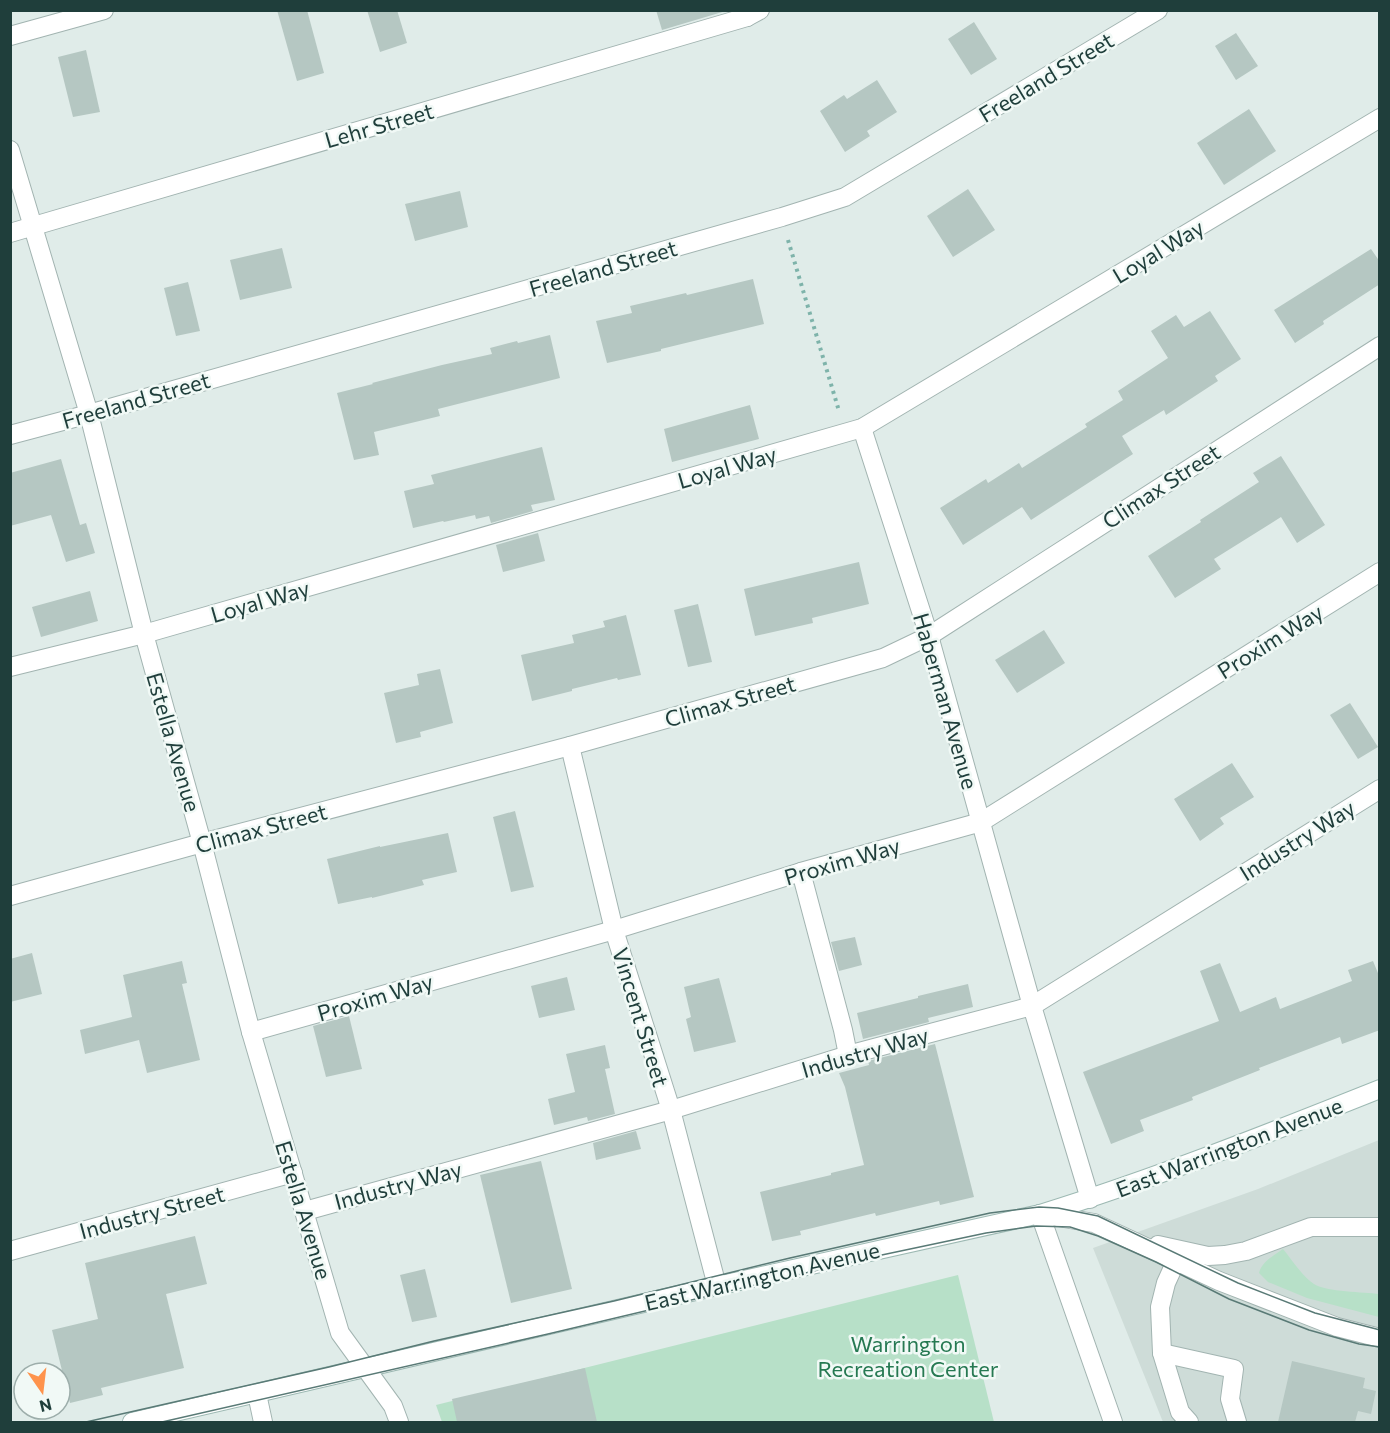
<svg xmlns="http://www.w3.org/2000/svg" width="1390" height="1433" font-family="Commissioner,sans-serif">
	<rect width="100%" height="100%" fill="#e0ece9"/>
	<polygon fill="#cedcd8" points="1379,1140 1379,1422 1163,1422 1093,1248 1258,1189"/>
	<g fill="#b7e0c8">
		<path d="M 1283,1249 C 1292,1260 1303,1277 1314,1284 C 1327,1292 1364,1292 1379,1294 L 1379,1317 L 1307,1298 L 1268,1282 L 1259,1273 C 1262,1262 1273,1256 1283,1249 Z"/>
		<polygon points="958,1275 994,1422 442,1422 436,1405"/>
	</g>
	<g fill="#b5c7c2">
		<polygon points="277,10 307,10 324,73 297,81"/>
		<polygon points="367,10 397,10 407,43 380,52"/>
		<polygon points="656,10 729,10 662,30"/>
		<polygon points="974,22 997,59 971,75 948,39"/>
		<polygon points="1236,33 1258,66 1236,80 1215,46"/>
		<polygon points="86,50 100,112 73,117 58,57"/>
		<polygon points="877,80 897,112 867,131 870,136 845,152 820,111 844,95 847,99"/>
		<polygon points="1249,109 1276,151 1224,185 1197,143"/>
		<polygon points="968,189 995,230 953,257 927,216"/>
		<polygon points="460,191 468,227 415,241 405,204"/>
		<polygon points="282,248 292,288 240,300 230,260"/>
		<polygon points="1371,249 1380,262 1380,284 1323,321 1324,324 1295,343 1274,310"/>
		<polygon points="753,279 764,324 661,349 661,351 607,363 596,321 632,313 630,306 686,293 687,295"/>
		<polygon points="188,282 200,331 176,336 164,288"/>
		<polygon points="1210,311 1241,359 1215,376 1218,381 1166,415 1164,410 1122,436 1133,454 1031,520 1022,507 963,545 940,508 986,479 988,483 1019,463 1022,468 1087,427 1085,424 1123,400 1118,391 1168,358 1151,331 1176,315 1184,327"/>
		<polygon points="550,335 560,378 438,409 440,416 374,432 379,455 354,460 337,393 373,384 372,383 442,365 492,354 490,348 517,341 518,343"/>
		<polygon points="750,405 759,439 672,462 664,429"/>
		<polygon points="542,447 555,500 531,505 533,511 491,523 489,516 476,519 475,515 444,522 443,521 413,528 404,491 434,484 431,475"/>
		<polygon points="1281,456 1325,525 1297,543 1281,517 1214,559 1221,569 1175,598 1148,556 1201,522 1200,520 1259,482 1253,473"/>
		<polygon points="61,459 80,525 86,523 95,553 66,562 51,515 10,526 10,473"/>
		<polygon points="538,533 545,561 503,572 496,545"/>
		<polygon points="859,562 869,604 812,618 813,623 755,636 744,589"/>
		<polygon points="90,591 98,621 41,637 32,607"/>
		<polygon points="698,604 712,662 688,667 674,610"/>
		<polygon points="626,615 641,675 618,680 617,678 572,689 572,691 532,701 521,655 574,643 572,635 605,627 603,621"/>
		<polygon points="1044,630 1065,663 1017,693 995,660"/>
		<polygon points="440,669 453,723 420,732 421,737 396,743 384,693 419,685 417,674"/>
		<polygon points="1350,703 1378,747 1358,759 1330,715"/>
		<polygon points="1232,763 1254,797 1220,818 1224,824 1200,841 1174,799"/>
		<polygon points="515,811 534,887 511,892 493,817"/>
		<polygon points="448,833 457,872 422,880 424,885 372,898 372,897 338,904 327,859 380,846 380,847"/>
		<polygon points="855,937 862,965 839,971 831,942"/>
		<polygon points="32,953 42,994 10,1002 10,959"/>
		<polygon points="182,961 187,983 182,984 200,1060 147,1073 139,1040 85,1054 80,1030 132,1017 123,975"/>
		<polygon points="1373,961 1380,978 1380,1030 1342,1044 1340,1037 1259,1068 1260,1070 1192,1097 1193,1100 1140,1120 1144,1131 1111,1144 1083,1072 1219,1021 1200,971 1220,963 1240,1012 1276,997 1280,1009 1352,981 1348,970"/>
		<polygon points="567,977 575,1010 539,1018 531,986"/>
		<polygon points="719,978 736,1042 694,1052 686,1019 691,1017 684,987"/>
		<polygon points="968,984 973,1007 928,1018 929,1022 863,1039 857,1013 918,998 918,996"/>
		<polygon points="349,1016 362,1069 326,1077 313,1026"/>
		<polygon points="935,1044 974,1197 940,1205 939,1201 876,1216 875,1213 800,1231 801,1235 772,1241 760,1192 831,1175 831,1173 864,1165 845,1087 839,1073 869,1065 868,1061"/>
		<polygon points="605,1045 610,1068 605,1069 615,1114 588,1121 587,1117 554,1125 548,1099 575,1092 566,1054"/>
		<polygon points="636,1131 641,1149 596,1160 593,1143"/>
		<polygon points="541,1161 572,1289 511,1303 480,1175"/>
		<polygon points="195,1236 207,1284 166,1294 184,1368 101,1388 103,1395 70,1403 52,1330 98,1319 85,1263"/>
		<polygon points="425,1269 437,1317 412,1322 400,1275"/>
		<polygon points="1292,1361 1365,1378 1363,1388 1376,1391 1371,1414 1358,1411 1355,1422 1278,1422"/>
		<polygon points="585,1368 597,1422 457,1422 452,1399"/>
	</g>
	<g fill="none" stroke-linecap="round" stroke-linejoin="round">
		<defs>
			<g id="lane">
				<polyline points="10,233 747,17 760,10"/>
				<polyline points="10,667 144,634 862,428 1380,118"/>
				<polyline points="801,872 843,1030 848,1055"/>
				<polyline points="251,1032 614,930 801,872 981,822 1380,572"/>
				<polyline points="305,1211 671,1110 848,1055 1032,1006"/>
				<polyline points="1040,1214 1094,1223 1219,1281 1337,1327 1380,1338"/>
				<polyline points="1158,1245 1208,1256 1225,1255 1246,1251 1311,1227 1380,1227"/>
				<polyline points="1176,1261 1166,1283 1160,1307 1162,1353 1180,1412 1189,1422"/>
				<polyline points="1162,1353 1234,1369 1230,1399 1237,1422"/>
				<polyline points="257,1394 263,1422"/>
			</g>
			<g id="street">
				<polyline points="746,10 747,17"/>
				<polyline points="10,36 104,10"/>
				<polyline points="10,150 89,414 144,634 202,843 251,1032 340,1333 393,1406 399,1422"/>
				<polyline points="862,428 929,636 1032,1006 1090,1199"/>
				<polyline points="10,435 89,414 782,217 845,197 1158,10"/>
				<polyline points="570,746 614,930 671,1110 717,1286"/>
				<polyline points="10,896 202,843 570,746 883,658 929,636 1380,346"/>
				<polyline points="1032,1006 1380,789"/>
				<polyline points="1040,1214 1113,1422"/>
				<polyline points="10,1251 293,1173"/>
			</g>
			<path id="secondary" d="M 132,1422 L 717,1286 L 1040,1214 C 1156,1178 1267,1134 1380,1089"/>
		</defs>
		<use href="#lane" stroke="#a2b4b1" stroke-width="20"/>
		<use href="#street" stroke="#a2b4b1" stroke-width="20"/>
		<use href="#secondary" stroke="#9db9b3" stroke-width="20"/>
		<polyline stroke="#7eb3aa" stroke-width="4" stroke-dasharray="3 4.5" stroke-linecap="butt" points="788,240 839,411"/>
		<use href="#lane" stroke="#fff" stroke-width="18"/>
		<use href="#street" stroke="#fff" stroke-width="18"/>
		<use href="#secondary" stroke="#fff" stroke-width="18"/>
		<g stroke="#597a76" stroke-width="1.5">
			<polyline points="86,1422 329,1367 434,1341 614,1301 790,1258 990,1213 1039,1207 1058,1208 1098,1216 1238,1283 1315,1313 1380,1330"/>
			<polyline points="162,1422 548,1334 877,1256 986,1233 1036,1226 1070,1227 1098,1236 1156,1262 1229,1299 1309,1330 1359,1344 1380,1347"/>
		</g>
	</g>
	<g text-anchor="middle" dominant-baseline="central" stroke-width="5" stroke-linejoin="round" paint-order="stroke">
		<g font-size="22" fill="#1f3e3b" stroke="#f1f9f6">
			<text transform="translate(1046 77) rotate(-31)">Freeland Street</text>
			<text transform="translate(379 125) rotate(-16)">Lehr Street</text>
			<text transform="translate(1158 251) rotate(-31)">Loyal Way</text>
			<text transform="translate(603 268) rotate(-16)">Freeland Street</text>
			<text transform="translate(136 400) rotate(-16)">Freeland Street</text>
			<text transform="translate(727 467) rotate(-16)">Loyal Way</text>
			<text transform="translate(1161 486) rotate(-33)">Climax Street</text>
			<text transform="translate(260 601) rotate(-16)">Loyal Way</text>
			<text transform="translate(1270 641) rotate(-32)">Proxim Way</text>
			<text transform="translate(730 701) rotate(-16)">Climax Street</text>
			<text transform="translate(946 701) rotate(74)">Haberman Avenue</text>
			<text transform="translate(174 742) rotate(74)">Estella Avenue</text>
			<text transform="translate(261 828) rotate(-15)">Climax Street</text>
			<text transform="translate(1297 840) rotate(-32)">Industry Way</text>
			<text transform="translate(842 861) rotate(-16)">Proxim Way</text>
			<text transform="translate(375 997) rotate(-16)">Proxim Way</text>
			<text transform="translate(641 1017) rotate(73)">Vincent Street</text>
			<text transform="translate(865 1052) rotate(-16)">Industry Way</text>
			<text transform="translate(1229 1147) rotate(-21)">East Warrington Avenue</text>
			<text transform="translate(398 1185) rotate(-15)">Industry Way</text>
			<text transform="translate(304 1210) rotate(73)">Estella Avenue</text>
			<text transform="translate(152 1212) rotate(-15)">Industry Street</text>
			<text transform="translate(762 1276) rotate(-13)">East Warrington Avenue</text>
		</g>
		<g font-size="22" fill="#267952" stroke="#f1f9f6">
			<text x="908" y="1343">Warrington<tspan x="908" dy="25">Recreation Center</tspan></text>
		</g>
	</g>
	<rect width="1390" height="1433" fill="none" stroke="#1f3e3b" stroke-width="24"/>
	<g transform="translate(42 1391) rotate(166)"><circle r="28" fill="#f1f9f6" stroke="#9daeab" stroke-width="1.5"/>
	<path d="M0-4.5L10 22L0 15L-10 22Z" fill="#fe934c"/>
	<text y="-9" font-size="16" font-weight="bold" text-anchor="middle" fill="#1f3e3b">N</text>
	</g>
</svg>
